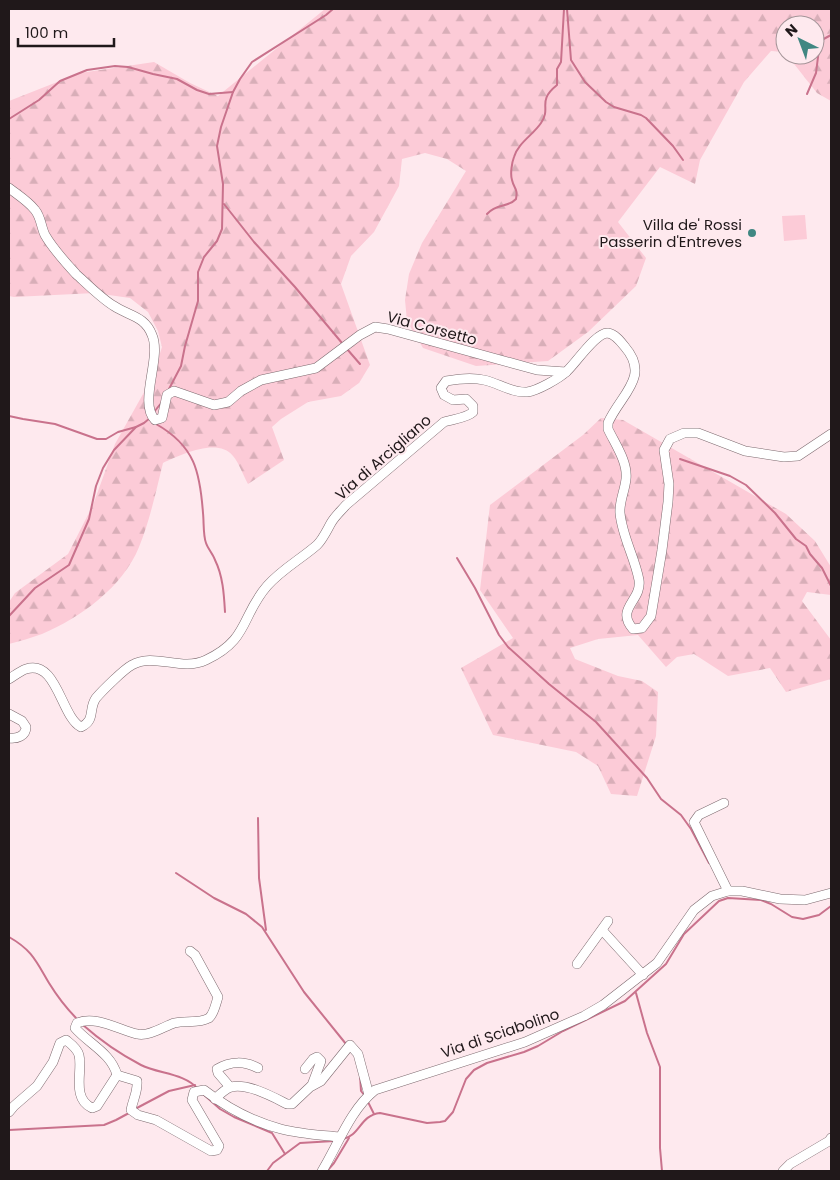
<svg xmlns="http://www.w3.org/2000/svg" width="840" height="1180" font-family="Poppins,sans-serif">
	<defs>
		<pattern id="forest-firs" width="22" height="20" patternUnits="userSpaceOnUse" patternTransform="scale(1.25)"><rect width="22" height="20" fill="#fccbd7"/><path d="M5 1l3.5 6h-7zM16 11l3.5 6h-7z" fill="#d8aeb8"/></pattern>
	</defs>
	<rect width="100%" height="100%" fill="#fee9ee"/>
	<g fill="url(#forest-firs)">
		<path d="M 325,9 L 831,9 L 831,101 L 817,93 L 787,55 L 815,55 L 815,25 L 785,25 L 785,52 L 771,51 L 744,82 L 700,160 L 695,184 L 660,167 L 618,222 L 646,258 L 636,286 L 588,332 L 548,361 L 476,366 L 423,348 L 407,321 L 405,300 L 409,274 L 422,243 L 466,171 L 447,159 L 425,153 L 402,159 L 399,186 L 374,232 L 351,256 L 341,284 L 370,365 L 359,383 L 341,396 L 308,402 L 281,419 L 272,427 L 284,460 L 248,484 C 243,475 239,463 233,456 C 218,437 180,455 163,463 C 156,491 150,520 139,547 C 123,587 80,618 42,634 C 31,638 20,641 9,644 L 9,602 L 15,593 L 68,554 L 93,505 L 115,444 L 152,378 L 162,347 L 158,331 L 148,312 L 130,298 L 95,293 L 14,297 L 9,296 L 9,101 L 80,73 L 154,62 L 190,83 L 218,96 Z"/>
		<polygon points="601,418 623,420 786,514 815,541 831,567 831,595 807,592 802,601 831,640 831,679 786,692 770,668 728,676 694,654 677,657 666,667 638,635 598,639 570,648 575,659 618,676 642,681 658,692 656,736 637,796 611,794 598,766 576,752 493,735 461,668 513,638 480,590 490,505 583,435"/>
	</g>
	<polygon fill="#fccbd7" points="805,215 807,239 784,241 782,216"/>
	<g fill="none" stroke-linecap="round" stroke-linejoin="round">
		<g stroke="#c9728c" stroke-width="2">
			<polyline points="567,9 571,60 585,82 606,102 614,107 641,115 646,118 673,146 683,160"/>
			<polyline points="807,94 816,73 820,41 831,35"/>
			<polyline points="9,119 39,100 60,81 87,70 115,66 128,67 153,74 177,79 197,90 209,94 233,92"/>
			<polyline points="224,204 254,242 295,287 342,343"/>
			<path d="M 487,214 C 497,203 508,208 516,199 C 518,188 514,189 512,180 C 510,174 512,162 514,157 C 518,143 533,135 541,123 C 552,107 536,102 557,85 L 557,69 L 561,62 L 564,9"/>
			<polyline points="347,349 360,364"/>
			<polyline points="169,389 181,366 185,346 198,301 198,272 204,257 217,241 222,229 223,184 217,146 221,127 233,92 240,79 252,62 326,15 333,9"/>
			<polyline points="154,412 162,402"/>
			<polyline points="9,416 23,419 55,424 97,439 106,439 118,432 136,427"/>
			<path d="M 156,424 C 195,446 200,472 203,513 C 204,522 203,535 206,543 C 208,549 213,554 215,560 C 223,576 224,595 225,612"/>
			<polyline points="680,459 730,476 746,485 775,513 796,539 806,546 810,554 822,568 831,586"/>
			<polyline points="457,558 475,588 499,635 508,647 549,684 596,722 647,778 661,799 681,815 691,829 709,863"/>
			<polyline points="9,616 35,588 69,565 89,519 96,486 103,468 114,450 136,427 144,423 150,418"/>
			<polyline points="258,818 259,878 266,930"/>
			<polyline points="176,873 214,898 246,914 262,927 304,992 346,1044"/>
			<path d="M 9,937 C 32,950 36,961 49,983 C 57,996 67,1009 78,1020"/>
			<polyline points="636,993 647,1033 660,1067 660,1148 662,1171"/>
			<path d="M 83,1025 C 101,1041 120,1054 141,1065 C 159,1074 184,1073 198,1089"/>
			<polyline points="360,1075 361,1091 365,1096"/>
			<polyline points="203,1094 220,1109 234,1117 272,1133 285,1154"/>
			<polyline points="367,1100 374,1114"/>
			<polyline points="135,1109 169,1091 195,1085"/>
			<polyline points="9,1130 104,1125 116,1120 129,1113"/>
			<path d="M 343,1139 C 360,1136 360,1115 380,1113 L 427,1123 L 440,1122 L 445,1121 L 453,1112 L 466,1079 L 474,1070 L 487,1063 L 524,1052 L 538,1046 L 563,1031 L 625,1001 L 666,964 L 684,934 L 719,901 L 728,898 L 761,900 L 771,904 L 792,917 L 803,919 L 819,915 L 831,906"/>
			<polyline points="267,1171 273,1163 300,1143 334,1141"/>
			<polyline points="327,1171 334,1163 349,1138"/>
		</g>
		<defs>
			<g id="minor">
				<path d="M 9,188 C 18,195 28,201 35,210 C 41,217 41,227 45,235 C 53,249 65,262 76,274 C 86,283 103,300 114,306 C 129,316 145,316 152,335 C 162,358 138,402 155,420 L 162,418 L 167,395 L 174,391 L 214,405 L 228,402 L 241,391 L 261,380 L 316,368 L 360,335 L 375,327 L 388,329 L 537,370 L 566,372"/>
				<path d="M 9,679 C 14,676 20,671 26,669 C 57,659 61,717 81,727 C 96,720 88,709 96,698 C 102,691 124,669 132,665 C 154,652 181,672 206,660 C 249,640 241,616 267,586 C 282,569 301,559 317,545 C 323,539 327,530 331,523 C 335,516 341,511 346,505 L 444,422 C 453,419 467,418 473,412 L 473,406 L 466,399 L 453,400 L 444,395 L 441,388 L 446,381 C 458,379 471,377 484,380 C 498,383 512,393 527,392 C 537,391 560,378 567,371 C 576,363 596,332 608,333 C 615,334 621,342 625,347 C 651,377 620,395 608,423 L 608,429 C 615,444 628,462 626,479 C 625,490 619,502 620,513 C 622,536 635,558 639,580 C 642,601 615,608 633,629 L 642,628 L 651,616 L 662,550 L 668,502 L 669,484 L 664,450 L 670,439 L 684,433 L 698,433 L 745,451 L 784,457 L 798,456 L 831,434"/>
				<path d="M 9,714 L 22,721 L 26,727 C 26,736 17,739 9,738"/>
				<polyline points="724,803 699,815 694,822 728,891"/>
				<polyline points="602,930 643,975"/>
				<polyline points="577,964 608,921"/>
				<polyline points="305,1069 313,1059 317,1057 321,1061 312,1085"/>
				<path d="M 117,1075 C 111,1053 89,1044 75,1028 L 77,1023 C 96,1015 119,1030 137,1034 C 148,1037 163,1027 174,1023 C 185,1020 199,1024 209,1018 C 214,1014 216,1003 218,997 L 195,955 L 190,951"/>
				<path d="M 230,1087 L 218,1073 L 217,1069 C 230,1061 245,1061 258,1068"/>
				<path d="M 215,1099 C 220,1094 225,1089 231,1087 C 248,1083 273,1097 287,1104 L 292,1104 L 310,1087 L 321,1081 L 350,1045 L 358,1054 L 369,1095"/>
				<path d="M 9,1112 L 14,1106 L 37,1086 L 53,1062 L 60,1043 L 66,1040 C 71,1044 77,1048 79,1055 C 83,1071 71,1098 92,1108 L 97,1106 L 117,1075 L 137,1081 C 138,1092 133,1099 131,1110 L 138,1115 L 156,1120 L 211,1151 L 217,1150 L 219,1146 L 192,1100 L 194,1092 L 204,1090 C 226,1107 254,1122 281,1129 C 300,1134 320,1135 339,1137"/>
				<path d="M 322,1171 C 338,1145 350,1110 375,1090 L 525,1042 L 584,1016 L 603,1005 L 657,963 L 694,910 L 712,896 L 728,891 L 742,891 L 780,899 L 805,900 L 831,893"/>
				<polyline points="783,1171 790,1164 829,1141 831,1138"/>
			</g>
		</defs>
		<use href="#minor" stroke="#7d6a6f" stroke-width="10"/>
		<use href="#minor" stroke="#fff" stroke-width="9"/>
	</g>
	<circle fill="#408782" stroke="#fee9ee" stroke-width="2" cx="752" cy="233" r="5"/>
	<g text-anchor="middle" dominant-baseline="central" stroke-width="4" stroke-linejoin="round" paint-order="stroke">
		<g font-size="15" fill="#20181a" stroke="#fee9ee" text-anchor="end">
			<text x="742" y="224">Villa de' Rossi<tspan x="742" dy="17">Passerin d'Entreves</tspan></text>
		</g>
		<g font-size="15" fill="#20181a" stroke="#fee9ee">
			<text transform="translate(432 328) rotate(15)">Via Corsetto</text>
			<text transform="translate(383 457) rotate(-41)">Via di Arcigliano</text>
			<text transform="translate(500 1033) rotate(-19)">Via di Sciabolino</text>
		</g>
	</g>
	<rect width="840" height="1180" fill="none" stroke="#20181a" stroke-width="20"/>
	<g transform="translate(800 40) rotate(318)"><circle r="24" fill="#fee9ee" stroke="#a59599"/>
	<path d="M0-4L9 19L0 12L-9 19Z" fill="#408782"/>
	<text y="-8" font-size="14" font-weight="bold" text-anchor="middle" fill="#20181a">N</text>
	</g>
	<path d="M18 38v8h96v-8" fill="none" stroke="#20181a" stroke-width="2.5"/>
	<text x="25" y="38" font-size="15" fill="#20181a" stroke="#fee9ee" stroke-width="4" paint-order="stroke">100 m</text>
</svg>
